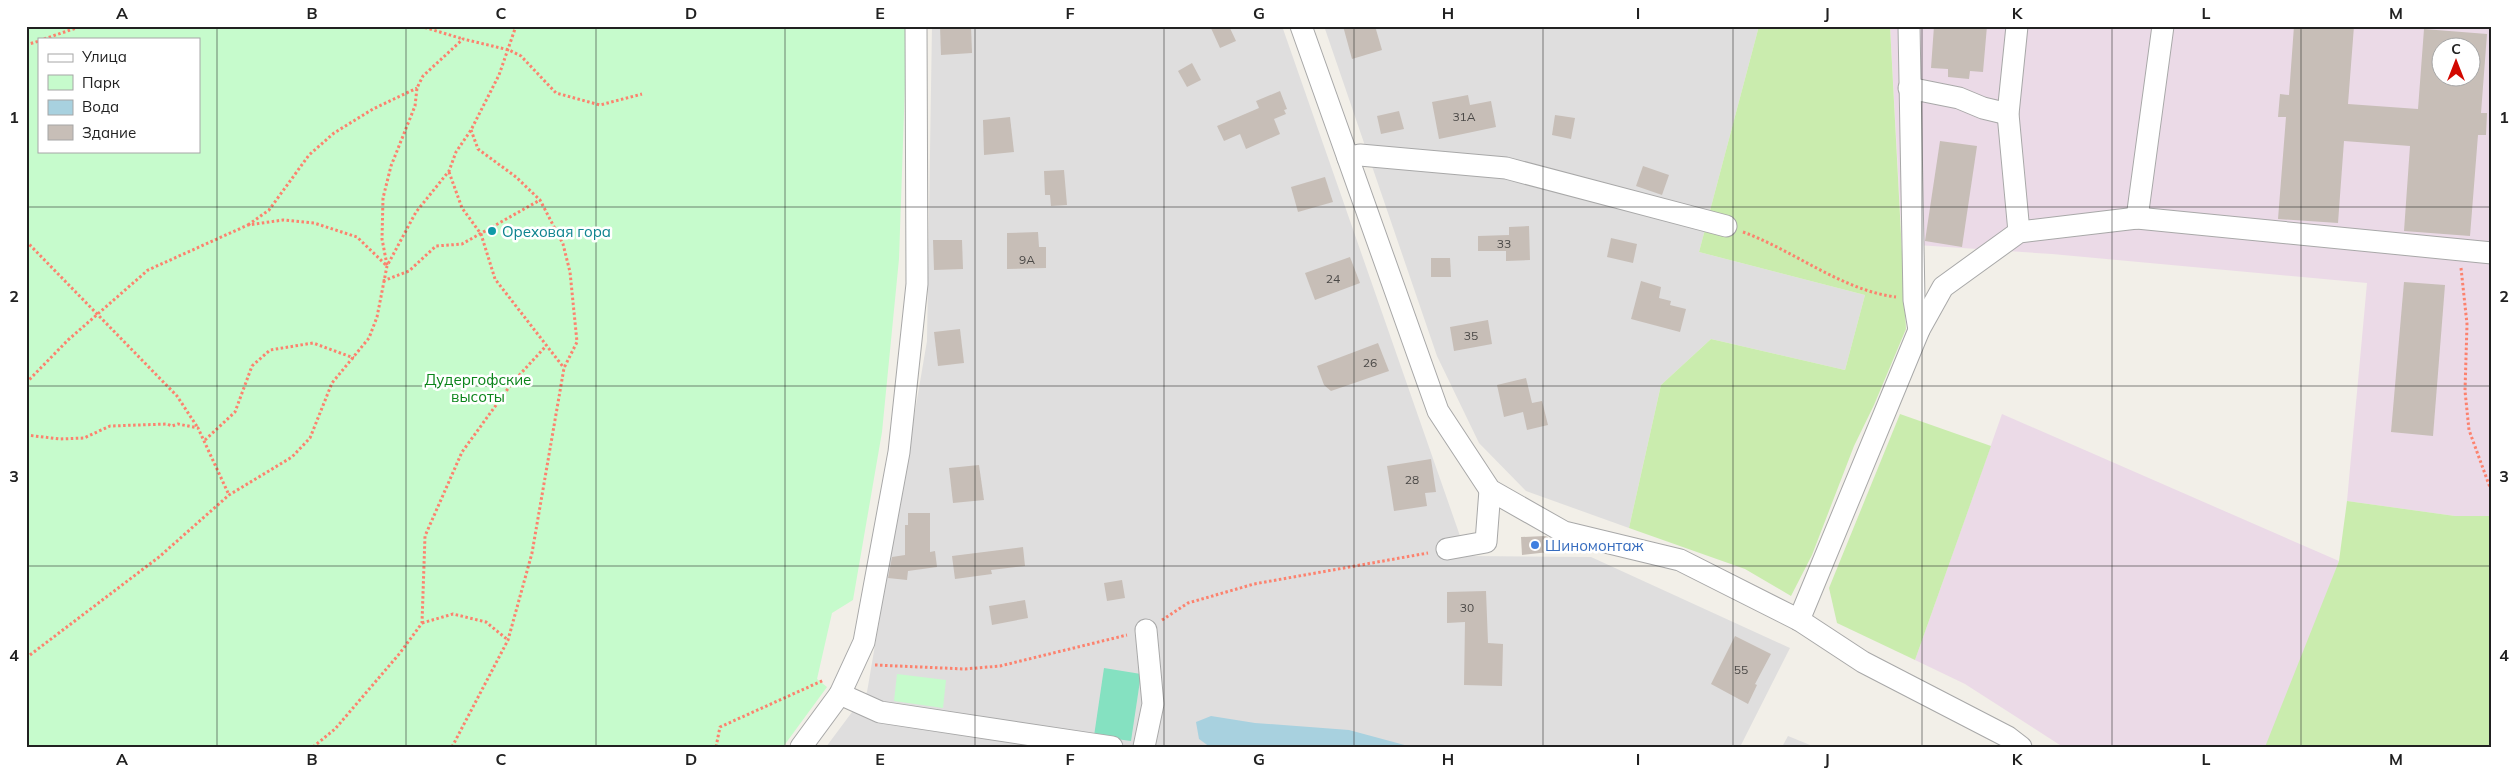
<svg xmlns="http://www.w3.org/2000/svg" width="2518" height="773" font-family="Mulish,sans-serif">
	<rect width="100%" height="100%" fill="#f2efe8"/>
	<g fill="#dfdede">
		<polygon points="932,26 1282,26 1467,556 1591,557 1790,648 1740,747 826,747 867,692 927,341"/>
		<polygon points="1324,26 1759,26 1699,252 1865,295 1845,370 1711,339 1661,385 1629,528 1526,491 1479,443 1437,356"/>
		<polygon points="1788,736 1815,747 1782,747"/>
	</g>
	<g fill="#ebdae7" fill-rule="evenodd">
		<path d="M 1890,26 L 2492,26 L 2492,516 L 2455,516 L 2347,501 L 2367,283 L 2052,254 L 1902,244 ZM 2440,48 L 2470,48 L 2470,78 L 2440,78 Z"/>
		<polygon points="2002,414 2339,561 2268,747 2063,747 1965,684 1915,660"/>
	</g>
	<g fill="#caecae">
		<polygon points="1759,26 1890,26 1906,329 1874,405 1854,446 1812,555 1791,596 1745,569 1629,528 1661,385 1711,339 1845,370 1865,295 1699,252"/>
		<polygon points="1900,414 1991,446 1915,660 1837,623 1829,588"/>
		<polygon points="2347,501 2455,516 2492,516 2492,747 2265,747 2339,561"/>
	</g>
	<g fill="#c6fbcc" fill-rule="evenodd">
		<path d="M 26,26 L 907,26 L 899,259 L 882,432 L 853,600 L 832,613 L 817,679 L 827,687 L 783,747 L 26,747 ZM 39,39 L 199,39 L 199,151 L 39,151 Z"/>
		<polygon points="897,674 946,680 943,708 894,701"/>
	</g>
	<polygon fill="#85e1c1" points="1104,668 1141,674 1131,741 1094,736"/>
	<polygon fill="#a8d1df" points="1211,716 1255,723 1349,730 1412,747 1210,747 1199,739 1196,722"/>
	<g fill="#c7beb7" fill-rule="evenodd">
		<polygon points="940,26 971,26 972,53 941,55"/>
		<polygon points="1210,26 1229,26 1236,41 1220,48"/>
		<polygon points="1343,26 1375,26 1382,50 1352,59"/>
		<polygon points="1934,26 1987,26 1983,72 1970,71 1969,79 1948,77 1948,69 1931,68"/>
		<path d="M 2294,26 L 2354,26 L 2348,104 L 2418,109 L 2424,29 L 2487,34 L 2481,113 L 2487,113 L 2486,135 L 2478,135 L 2470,236 L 2404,231 L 2410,146 L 2344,141 L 2338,223 L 2278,219 L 2286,117 L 2278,117 L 2280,94 L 2289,95 ZM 2440,48 L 2470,48 L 2470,78 L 2440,78 Z"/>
		<polygon points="1192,63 1201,80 1187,87 1178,71"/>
		<polygon points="1280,91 1287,109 1284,110 1286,114 1274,119 1280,134 1246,149 1240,134 1224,141 1217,126 1259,108 1256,101"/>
		<polygon points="1468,95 1470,105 1491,101 1496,127 1439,139 1432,102"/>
		<polygon points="1399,111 1404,129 1381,134 1377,116"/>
		<polygon points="1555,115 1575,118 1571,139 1552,135"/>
		<polygon points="1010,117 1014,152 984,155 983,120"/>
		<polygon points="1940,141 1977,146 1962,247 1925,241"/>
		<polygon points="1643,166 1669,175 1662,195 1636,186"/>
		<polygon points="1064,170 1067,205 1051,206 1050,195 1045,195 1044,171"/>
		<polygon points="1325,177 1333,202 1298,212 1291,187"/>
		<polygon points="1529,226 1530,260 1506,261 1506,251 1478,251 1478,236 1509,235 1509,227"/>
		<polygon points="1038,232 1039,247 1046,247 1046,268 1007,269 1007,233"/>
		<polygon points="1611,238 1637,244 1633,263 1607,257"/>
		<polygon points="933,240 962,240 963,269 934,270"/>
		<polygon points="1350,257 1360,283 1315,300 1305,273"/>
		<polygon points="1431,258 1450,258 1451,277 1431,277"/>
		<polygon points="1641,281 1661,287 1659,298 1671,301 1670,305 1686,309 1680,332 1631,319"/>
		<polygon points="2404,282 2445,285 2433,436 2391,432"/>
		<polygon points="1488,320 1492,344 1454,351 1450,327"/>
		<polygon points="960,329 964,363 938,366 934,332"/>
		<polygon points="1378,343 1389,371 1331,391 1324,385 1317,366"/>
		<polygon points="1526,378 1532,403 1542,401 1548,425 1527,430 1523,412 1504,417 1497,385"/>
		<polygon points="1431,459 1436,492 1425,493 1427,506 1394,511 1387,466"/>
		<polygon points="979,465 984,500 953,503 949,468"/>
		<polygon points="908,513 930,513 930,552 935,551 937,567 908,571 907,580 888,578 892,557 905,555 905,525 908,525"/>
		<polygon points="1545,536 1548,537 1549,552 1522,555 1521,537"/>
		<polygon points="1023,547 1025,566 991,570 992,574 955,579 952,556"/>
		<polygon points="1122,580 1125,598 1107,601 1104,583"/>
		<polygon points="1486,591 1488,643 1503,644 1502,686 1464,685 1465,622 1447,623 1447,592"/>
		<polygon points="1025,600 1028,618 992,625 989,606"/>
		<polygon points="1735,636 1771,654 1755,684 1757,685 1748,704 1711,684"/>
	</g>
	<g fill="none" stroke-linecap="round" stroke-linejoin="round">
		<defs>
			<g id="minor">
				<polyline points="1301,26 1438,411 1490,490 1564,532 1680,560 1799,620 1863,662 2008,737 2021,747"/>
				<polyline points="1909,26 1914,300 1919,330"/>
				<polyline points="2017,26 2008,114 2019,232"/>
				<polyline points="1909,88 1959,98 1983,108 2008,114"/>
				<polyline points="1348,158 1360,155 1506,168 1726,226"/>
				<polyline points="2137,218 2163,26"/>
				<polyline points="1447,549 1486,542 1490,490"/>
				<polyline points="1799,620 1919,330 1943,287 2019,232 2137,218 2492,253"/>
				<polyline points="840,694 880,712 1112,747"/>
				<polyline points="801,747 840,694 864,642 899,452 917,284 916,26"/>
				<polyline points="1144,747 1153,704 1146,630"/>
			</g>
		</defs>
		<use href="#minor" stroke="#a8a8a8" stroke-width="23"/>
		<g stroke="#fc826e" stroke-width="3" stroke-dasharray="2.5 2.5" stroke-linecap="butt">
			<polyline points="420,26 463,39"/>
			<polyline points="44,39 82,26"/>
			<polyline points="26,45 39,41"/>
			<polyline points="449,172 462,208 481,234 495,279 564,368"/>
			<polyline points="248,225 269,210 309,155 334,133 373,109 417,88"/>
			<path d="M 1743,232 C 1795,251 1841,290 1896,297"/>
			<polyline points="26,241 177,396 198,428"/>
			<polyline points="387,265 382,239 383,198 391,166 415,106 417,88 423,76 463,39 509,50 521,56 556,93 600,105 642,94"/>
			<polyline points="2461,268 2467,324 2465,391 2469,430 2492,493"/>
			<polyline points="383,281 409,271 436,246 462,244 540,200"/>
			<polyline points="26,383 68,340 148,270 248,225 283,220 314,223 357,237 387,266"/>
			<polyline points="26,435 60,439 84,438 110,426 167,424 172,426 178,424 198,428 229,495"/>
			<polyline points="205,440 235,412 252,366 270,350 313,343 354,358"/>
			<polyline points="1162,620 1188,603 1254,584 1428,553"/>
			<polyline points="422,623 453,614 486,622 508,640"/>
			<polyline points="26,658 159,557 229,495 292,457 310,438 332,383 369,338 377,317 387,266 416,212 449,171 456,152 471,130 499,75 516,26"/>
			<polyline points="875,665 965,669 1000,666 1127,635"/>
			<polyline points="313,747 335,729 400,653 422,623 425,536 462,452 512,383 546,346"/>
			<polyline points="452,747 508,640 532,553 564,368 577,342 570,272 563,244 540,200 516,177 478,149 471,130"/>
			<polyline points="716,747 720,727 824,680"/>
		</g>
		<use href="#minor" stroke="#fff" stroke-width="21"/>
	</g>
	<path fill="none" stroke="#212121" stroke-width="1" stroke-opacity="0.55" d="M 217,26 L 217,747M 406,26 L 406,747M 596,26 L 596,747M 785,26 L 785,747M 975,26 L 975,747M 1164,26 L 1164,747M 1354,26 L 1354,747M 1543,26 L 1543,747M 1733,26 L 1733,747M 1922,26 L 1922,747M 2112,26 L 2112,747M 2301,26 L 2301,747M 26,207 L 2492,207M 26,386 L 2492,386M 26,566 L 2492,566"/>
	<circle fill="#0f9aa8" stroke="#fff" stroke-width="2" cx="492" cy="231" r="5"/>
	<circle fill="#3f7fe0" stroke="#fff" stroke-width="2" cx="1535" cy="545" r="5"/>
	<g text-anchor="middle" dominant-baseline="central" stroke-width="5" stroke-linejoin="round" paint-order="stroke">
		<g font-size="12" fill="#4a4846">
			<text x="1464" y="116">31А</text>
			<text x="1504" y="243">33</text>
			<text x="1027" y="259">9А</text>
			<text x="1333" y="278">24</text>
			<text x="1471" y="335">35</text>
			<text x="1370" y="362">26</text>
			<text x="1412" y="479">28</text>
			<text x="1467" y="607">30</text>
			<text x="1741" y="669">55</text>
		</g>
		<g font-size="15" fill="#0d838f" stroke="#fff" text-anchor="start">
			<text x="502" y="231">Ореховая гора</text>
		</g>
		<g font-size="15" fill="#0a8419" stroke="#fff">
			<text x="478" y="379">Дудергофские<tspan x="478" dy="17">высоты</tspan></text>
		</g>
		<g font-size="15" fill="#366cbe" stroke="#fff" text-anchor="start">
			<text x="1545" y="545">Шиномонтаж</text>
		</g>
	</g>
	<rect width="2518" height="773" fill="none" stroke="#ffffff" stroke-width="55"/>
	<rect x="38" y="38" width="162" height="115" fill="#ffffff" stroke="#a6a6a6"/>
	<rect x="48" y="54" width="25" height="8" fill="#ffffff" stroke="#a6a6a6"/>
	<text x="82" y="62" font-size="15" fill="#212121">Улица</text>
	<rect x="48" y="75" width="25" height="15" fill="#c6fbcc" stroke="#a6a6a6"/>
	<text x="82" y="88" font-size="15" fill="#212121">Парк</text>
	<rect x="48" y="100" width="25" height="15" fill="#a8d1df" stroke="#a6a6a6"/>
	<text x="82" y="112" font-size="15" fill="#212121">Вода</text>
	<rect x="48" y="125" width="25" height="15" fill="#c7beb7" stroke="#a6a6a6"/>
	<text x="82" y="138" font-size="15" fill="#212121">Здание</text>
	<g transform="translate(2456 62)"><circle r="24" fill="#ffffff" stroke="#a6a6a6"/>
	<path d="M0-4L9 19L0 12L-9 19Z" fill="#d20800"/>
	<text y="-8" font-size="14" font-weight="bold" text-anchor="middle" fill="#212121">С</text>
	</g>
	<rect x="28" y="28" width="2462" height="718" fill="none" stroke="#212121" stroke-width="2"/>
	<g font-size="16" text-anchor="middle" font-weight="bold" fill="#212121">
		<text x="122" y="19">A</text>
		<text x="312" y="19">B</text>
		<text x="501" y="19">C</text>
		<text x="691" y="19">D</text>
		<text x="880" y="19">E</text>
		<text x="1070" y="19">F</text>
		<text x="1259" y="19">G</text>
		<text x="1448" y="19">H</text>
		<text x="1638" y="19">I</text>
		<text x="1827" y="19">J</text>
		<text x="2017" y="19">K</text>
		<text x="2206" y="19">L</text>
		<text x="2396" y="19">M</text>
		<text x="14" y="123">1</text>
		<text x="2504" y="123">1</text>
		<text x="14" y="302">2</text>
		<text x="2504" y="302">2</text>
		<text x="14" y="482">3</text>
		<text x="2504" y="482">3</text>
		<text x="14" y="661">4</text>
		<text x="2504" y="661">4</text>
		<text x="122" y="765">A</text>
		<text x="312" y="765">B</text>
		<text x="501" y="765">C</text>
		<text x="691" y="765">D</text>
		<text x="880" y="765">E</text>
		<text x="1070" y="765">F</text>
		<text x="1259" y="765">G</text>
		<text x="1448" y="765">H</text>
		<text x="1638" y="765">I</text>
		<text x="1827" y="765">J</text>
		<text x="2017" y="765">K</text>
		<text x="2206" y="765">L</text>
		<text x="2396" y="765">M</text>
	</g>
</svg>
